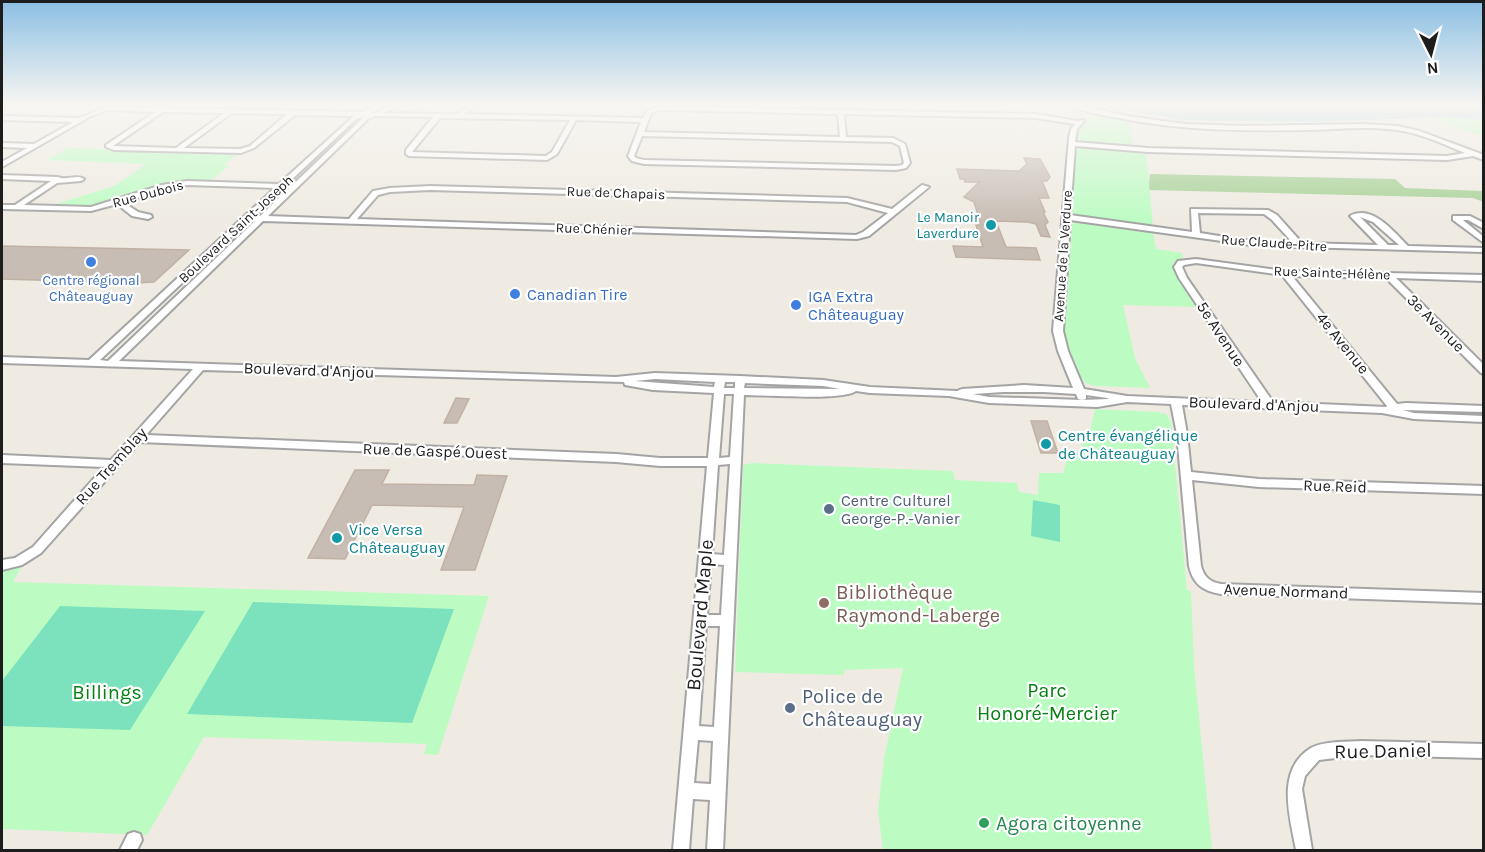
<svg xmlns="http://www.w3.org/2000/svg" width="1485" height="852" font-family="Karla,sans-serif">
	<rect width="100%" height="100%" fill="#efebe2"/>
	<polygon fill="#a5d095" points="1150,174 1395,179 1405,188 1483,191 1484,202 1473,198 1148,190"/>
	<g fill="#bcfcc3">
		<path d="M 1101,114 L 1129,120 L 1133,147 L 1084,143 L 1076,140 C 1077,126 1087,115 1101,114 Z"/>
		<polygon points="1445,117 1483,120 1483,134 1477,135 1430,118"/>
		<polygon points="1082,147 1146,151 1153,227 1081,217 1072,212 1075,149"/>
		<polygon points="67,148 239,153 224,165 230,165 210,181 174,183 93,206 50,206 114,186 146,164 47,160"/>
		<polygon points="1078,223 1153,233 1156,249 1182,253 1183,258 1173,263 1173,269 1200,307 1123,305 1135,358 1150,388 1094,386 1086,383 1079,376 1066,343 1064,328 1071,224"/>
		<polygon points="1095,409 1158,412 1166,414 1171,421 1187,590 1191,591 1194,666 1212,850 883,850 878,810 884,759 903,668 844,670 844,675 735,672 743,465 752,463 953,471 955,480 1017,483 1019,492 1038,495 1039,473 1063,473 1069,453 1080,453 1086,431 1090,432"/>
		<polygon points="22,566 13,582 489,596 438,755 424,754 427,744 204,737 147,835 2,829 2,571"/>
	</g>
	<g fill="#7ce2bd">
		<polygon points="1033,500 1060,505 1060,542 1031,536"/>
		<polygon points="253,602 454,609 412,723 187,714"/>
		<polygon points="60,606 205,611 130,730 2,726 2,681"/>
	</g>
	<polygon fill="#a0cfdf" points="1088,104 1483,104 1484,120 1445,117 1312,122 1182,120"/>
	<g fill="#c7bdb5" stroke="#c1b1a4" stroke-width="1.5">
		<polygon points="1024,158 1040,159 1050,177 1047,181 1042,181 1049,198 1039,198 1045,212 1043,212 1048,222 1045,225 1050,237 1041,236 1036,224 1028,222 996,221 1006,247 1036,248 1040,260 956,257 953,246 983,247 976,225 981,225 974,202 964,197 979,182 965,182 964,179 960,179 957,169 1019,171 1027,164"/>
		<polygon points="2,246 189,250 154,282 135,283 2,279"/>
		<polygon points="456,398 469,399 457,423 444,423"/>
		<polygon points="1031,421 1047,421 1058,453 1041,453"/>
		<polygon points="355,470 389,470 382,484 474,485 477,475 507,476 475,570 441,570 464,507 372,505 345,559 308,558"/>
	</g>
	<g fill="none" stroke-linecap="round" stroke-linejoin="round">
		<defs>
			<g id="minor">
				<path d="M 114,104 L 117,106 L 116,107 L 362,112 L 381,104 L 389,104 L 371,113 L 374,113 L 394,104 L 402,104 L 383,113 L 456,114 L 472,104 L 479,104 L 464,114 L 643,118 L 647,111 L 659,106 L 1035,114 L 1078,121 L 1083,120 L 1084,121 L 1077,129 L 1075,142 L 1148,148 L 1447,156 L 1465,153 C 1443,144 1420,133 1397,130 C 1368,126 1339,129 1310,130 C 1247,131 1182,131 1119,118 C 1103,115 1082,112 1067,104 L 1076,104 L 1127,116 L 1185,124 L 1243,126 L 1362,124 L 1398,126 L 1419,131 L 1484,155 L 1484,160 L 1473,156 L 1447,160 L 1148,152 L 1075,146 L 1070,215 L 1192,232 L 1191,209 L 1268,210 L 1277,215 L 1302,243 L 1378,245 L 1350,216 C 1372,204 1394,232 1408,246 L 1484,248 L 1484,252 L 1258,246 L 1070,220 L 1063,331 L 1068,351 L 1084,389 L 1127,396 L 1262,402 L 1179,278 L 1174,267 L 1178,261 L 1196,259 L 1285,271 L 1484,275 L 1484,281 L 1396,278 L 1484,365 L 1484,374 L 1481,373 L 1386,278 L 1292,276 L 1397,404 L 1406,403 L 1484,406 L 1484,412 L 1403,410 L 1414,413 L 1484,416 L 1484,422 L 1414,419 L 1382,413 L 1182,405 L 1187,434 L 1191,472 L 1259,479 L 1484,486 L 1484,494 L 1259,487 L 1192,480 L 1201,566 C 1204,577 1210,582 1221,584 L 1484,593 L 1484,603 L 1221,594 C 1203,591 1193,584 1189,566 L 1177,434 L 1171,404 L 1127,402 L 1097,407 L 989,403 L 949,396 L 870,393 L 856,391 C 843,401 764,395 744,395 L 723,850 L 707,850 L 710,800 L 693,799 L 689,850 L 673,850 L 707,466 L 660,466 L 616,462 L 140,442 L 41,553 L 22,565 L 2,570 L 2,560 L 15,558 L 33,547 L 104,467 L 2,463 L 2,455 L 111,460 L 193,369 L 2,363 L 2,357 L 89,360 L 275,188 L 187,185 L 166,189 L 123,202 L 138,212 L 151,215 L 152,217 L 148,219 L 132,216 L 117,204 L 91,211 L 2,209 L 2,205 L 15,205 L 51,181 L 2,179 L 2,175 L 58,177 C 66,181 77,174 84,179 L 81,181 L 57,183 L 24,205 L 91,207 L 162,185 L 187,181 L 279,184 L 354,116 L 295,115 L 254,148 L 241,153 L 114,150 L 106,147 L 106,145 L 155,112 L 108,110 L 91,116 L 2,167 L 2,162 L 27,148 L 2,147 L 2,143 L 34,144 L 73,122 L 2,120 L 2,116 L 79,118 ZM 660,110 L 838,114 L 840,137 L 644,132 L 651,113 ZM 163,112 L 224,113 L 176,148 L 113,146 ZM 232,113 L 287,114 L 250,146 L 240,149 L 184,148 ZM 844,114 L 1035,118 L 1075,124 L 1071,129 L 1069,138 L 1053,331 L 1058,351 L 1073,388 L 1024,385 L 962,389 L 957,391 L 870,387 L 823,380 L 740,376 L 655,373 L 616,377 L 119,361 L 263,221 L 857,239 L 869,236 L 929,187 L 922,185 L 892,209 L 847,198 L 430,186 L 390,188 L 373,191 L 349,219 L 268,216 L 368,119 L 375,116 L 433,117 L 406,150 L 406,154 L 409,156 L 547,160 L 557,154 L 576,120 L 641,122 L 628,156 L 632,161 L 644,164 L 896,170 L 906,168 L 910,163 L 905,144 L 893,138 L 846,137 ZM 365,116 L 260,216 L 253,216 L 285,187 L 286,185 L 356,119 ZM 440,118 L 570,120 L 552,152 L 546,156 L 412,152 ZM 642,136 L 892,142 L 900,146 L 904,163 L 902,165 L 896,166 L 644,160 L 636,158 L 634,156 ZM 430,190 L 847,202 L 888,213 L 863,232 L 856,235 L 357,219 L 378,195 L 390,192 ZM 1198,213 L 1264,214 L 1271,219 L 1293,243 L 1258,242 L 1200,233 ZM 1360,217 L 1373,222 L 1399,245 L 1388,245 ZM 249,220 L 255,221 L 108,361 L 100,360 ZM 1196,263 L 1282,275 L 1387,406 L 1386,407 L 1273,402 L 1187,278 L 1182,267 L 1184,265 ZM 203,370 L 624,382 L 625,385 L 653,390 L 714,393 L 708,458 L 660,458 L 616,454 L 146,435 ZM 655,379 L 715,382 L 714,387 L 635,381 ZM 725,382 L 735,382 L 735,388 L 724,388 ZM 745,383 L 823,386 L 840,389 L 744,388 ZM 1003,392 L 1044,392 L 1076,394 L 1078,399 L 1082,400 L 989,397 L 973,394 ZM 724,394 L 734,394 L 730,457 L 719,458 ZM 1086,395 L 1107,398 L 1109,399 L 1082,400 L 1086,399 ZM 730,464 L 724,555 L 712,554 L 718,465 ZM 711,564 L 724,565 L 721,615 L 707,615 ZM 706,626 L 720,626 L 714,727 L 699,726 ZM 698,740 L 713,741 L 711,784 L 694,783 Z"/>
				<polygon points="1453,216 1470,216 1484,223 1484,229 1468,220 1463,220 1484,237 1484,243 1453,220"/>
				<path d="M 1361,741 L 1484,744 L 1484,758 L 1361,755 L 1319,760 L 1305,776 L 1302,789 L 1312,850 L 1296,850 C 1290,817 1275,770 1311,748 C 1323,741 1347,742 1361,741 Z"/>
				<polygon points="134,832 140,834 142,840 137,850 120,850 128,834"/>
			</g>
		</defs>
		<use href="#minor" stroke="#a4a4a4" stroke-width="4"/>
		<use href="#minor" fill="#fff" fill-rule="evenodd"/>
	</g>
	<linearGradient id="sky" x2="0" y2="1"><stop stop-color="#8bbfe4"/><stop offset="0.47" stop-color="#f8f6f2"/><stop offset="1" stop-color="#f8f6f2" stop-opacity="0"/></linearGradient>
	<rect width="1485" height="223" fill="url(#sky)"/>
	<g fill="#0f9aa8" stroke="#fff" stroke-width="2">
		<circle cx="991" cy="225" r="6"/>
		<circle cx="1046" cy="444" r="6"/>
		<circle cx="337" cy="538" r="6"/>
	</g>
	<g fill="#3f7fe0" stroke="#fff" stroke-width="2">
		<circle cx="91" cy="262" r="6"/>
		<circle cx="515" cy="294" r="6"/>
		<circle cx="796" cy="305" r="6"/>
	</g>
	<g fill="#5c6f8a" stroke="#fff" stroke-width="2">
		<circle cx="829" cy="509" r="6"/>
		<circle cx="790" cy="708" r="6"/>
	</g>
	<circle fill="#8d6e63" stroke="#fff" stroke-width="2" cx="824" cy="603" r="6"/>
	<circle fill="#2e9e5b" stroke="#fff" stroke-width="2" cx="984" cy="823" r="6"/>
	<g text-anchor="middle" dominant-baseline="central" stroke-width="4.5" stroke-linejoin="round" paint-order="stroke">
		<g font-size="14" fill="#1d1d1d" stroke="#fff">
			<text transform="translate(616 193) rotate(2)">Rue de Chapais</text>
			<text transform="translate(148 194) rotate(-15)">Rue Dubois</text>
			<text transform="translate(236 229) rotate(-43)">Boulevard Saint-Joseph</text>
			<text transform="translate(594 229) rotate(2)">Rue Chénier</text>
			<text transform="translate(1274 243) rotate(4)">Rue Claude-Pitre</text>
			<text transform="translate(1063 256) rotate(-86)">Avenue de la Verdure</text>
			<text transform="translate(1332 273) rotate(2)">Rue Sainte-Hélène</text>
		</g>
		<g font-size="14" fill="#0d838f" stroke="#fff" text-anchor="end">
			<text x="979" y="217">Le Manoir<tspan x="979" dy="16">Laverdure</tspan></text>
		</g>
		<g font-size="14" fill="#366cbe" stroke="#fff">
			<text x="91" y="280">Centre régional<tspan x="91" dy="16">Châteauguay</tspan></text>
		</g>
		<g font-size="16" fill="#366cbe" stroke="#fff" text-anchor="start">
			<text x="527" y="294">Canadian Tire</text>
			<text x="808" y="296">IGA Extra<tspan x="808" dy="18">Châteauguay</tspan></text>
		</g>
		<g font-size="16" fill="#1d1d1d" stroke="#fff">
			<text transform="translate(1436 323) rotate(45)">3e Avenue</text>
			<text transform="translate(1221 334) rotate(57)">5e Avenue</text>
			<text transform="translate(1343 343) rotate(51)">4e Avenue</text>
			<text transform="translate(309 370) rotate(2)">Boulevard d'Anjou</text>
			<text transform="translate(1254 404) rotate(2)">Boulevard d'Anjou</text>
			<text transform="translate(435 451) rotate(2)">Rue de Gaspé Ouest</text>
			<text transform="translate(111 466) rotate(-48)">Rue Tremblay</text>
			<text transform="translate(1335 486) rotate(2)">Rue Reid</text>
			<text transform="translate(1286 591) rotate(2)">Avenue Normand</text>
		</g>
		<g font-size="16" fill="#0d838f" stroke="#fff" text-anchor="start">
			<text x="1058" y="435">Centre évangélique<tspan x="1058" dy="18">de Châteauguay</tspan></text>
			<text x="349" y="529">Vice Versa<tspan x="349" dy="18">Châteauguay</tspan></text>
		</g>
		<g font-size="16" fill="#4e5e75" stroke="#fff" text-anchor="start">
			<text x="841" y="500">Centre Culturel<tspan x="841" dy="18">George-P.-Vanier</tspan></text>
		</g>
		<g font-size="20" fill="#785e54" stroke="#fff" text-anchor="start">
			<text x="836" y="592">Bibliothèque<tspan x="836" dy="23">Raymond-Laberge</tspan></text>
		</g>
		<g font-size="20" fill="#1d1d1d" stroke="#fff">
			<text transform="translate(700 615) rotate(-85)">Boulevard Maple</text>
			<text transform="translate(1383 751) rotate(-1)">Rue Daniel</text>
		</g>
		<g font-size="20" fill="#068013" stroke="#fff">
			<text x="1047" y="690">Parc<tspan x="1047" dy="23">Honoré-Mercier</tspan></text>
			<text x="107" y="692">Billings</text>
		</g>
		<g font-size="20" fill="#4e5e75" stroke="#fff" text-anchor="start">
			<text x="802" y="696">Police de<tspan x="802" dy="23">Châteauguay</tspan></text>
		</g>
		<g font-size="20" fill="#27864d" stroke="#fff" text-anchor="start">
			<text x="996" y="823">Agora citoyenne</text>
		</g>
	</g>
	<rect width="1485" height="852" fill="none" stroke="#1d1d1d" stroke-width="6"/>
	<g transform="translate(1431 54) rotate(174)" stroke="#ffffff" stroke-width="4.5" paint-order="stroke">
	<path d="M0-4.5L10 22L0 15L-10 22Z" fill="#1d1d1d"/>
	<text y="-9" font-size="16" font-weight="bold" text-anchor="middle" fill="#1d1d1d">N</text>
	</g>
</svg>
